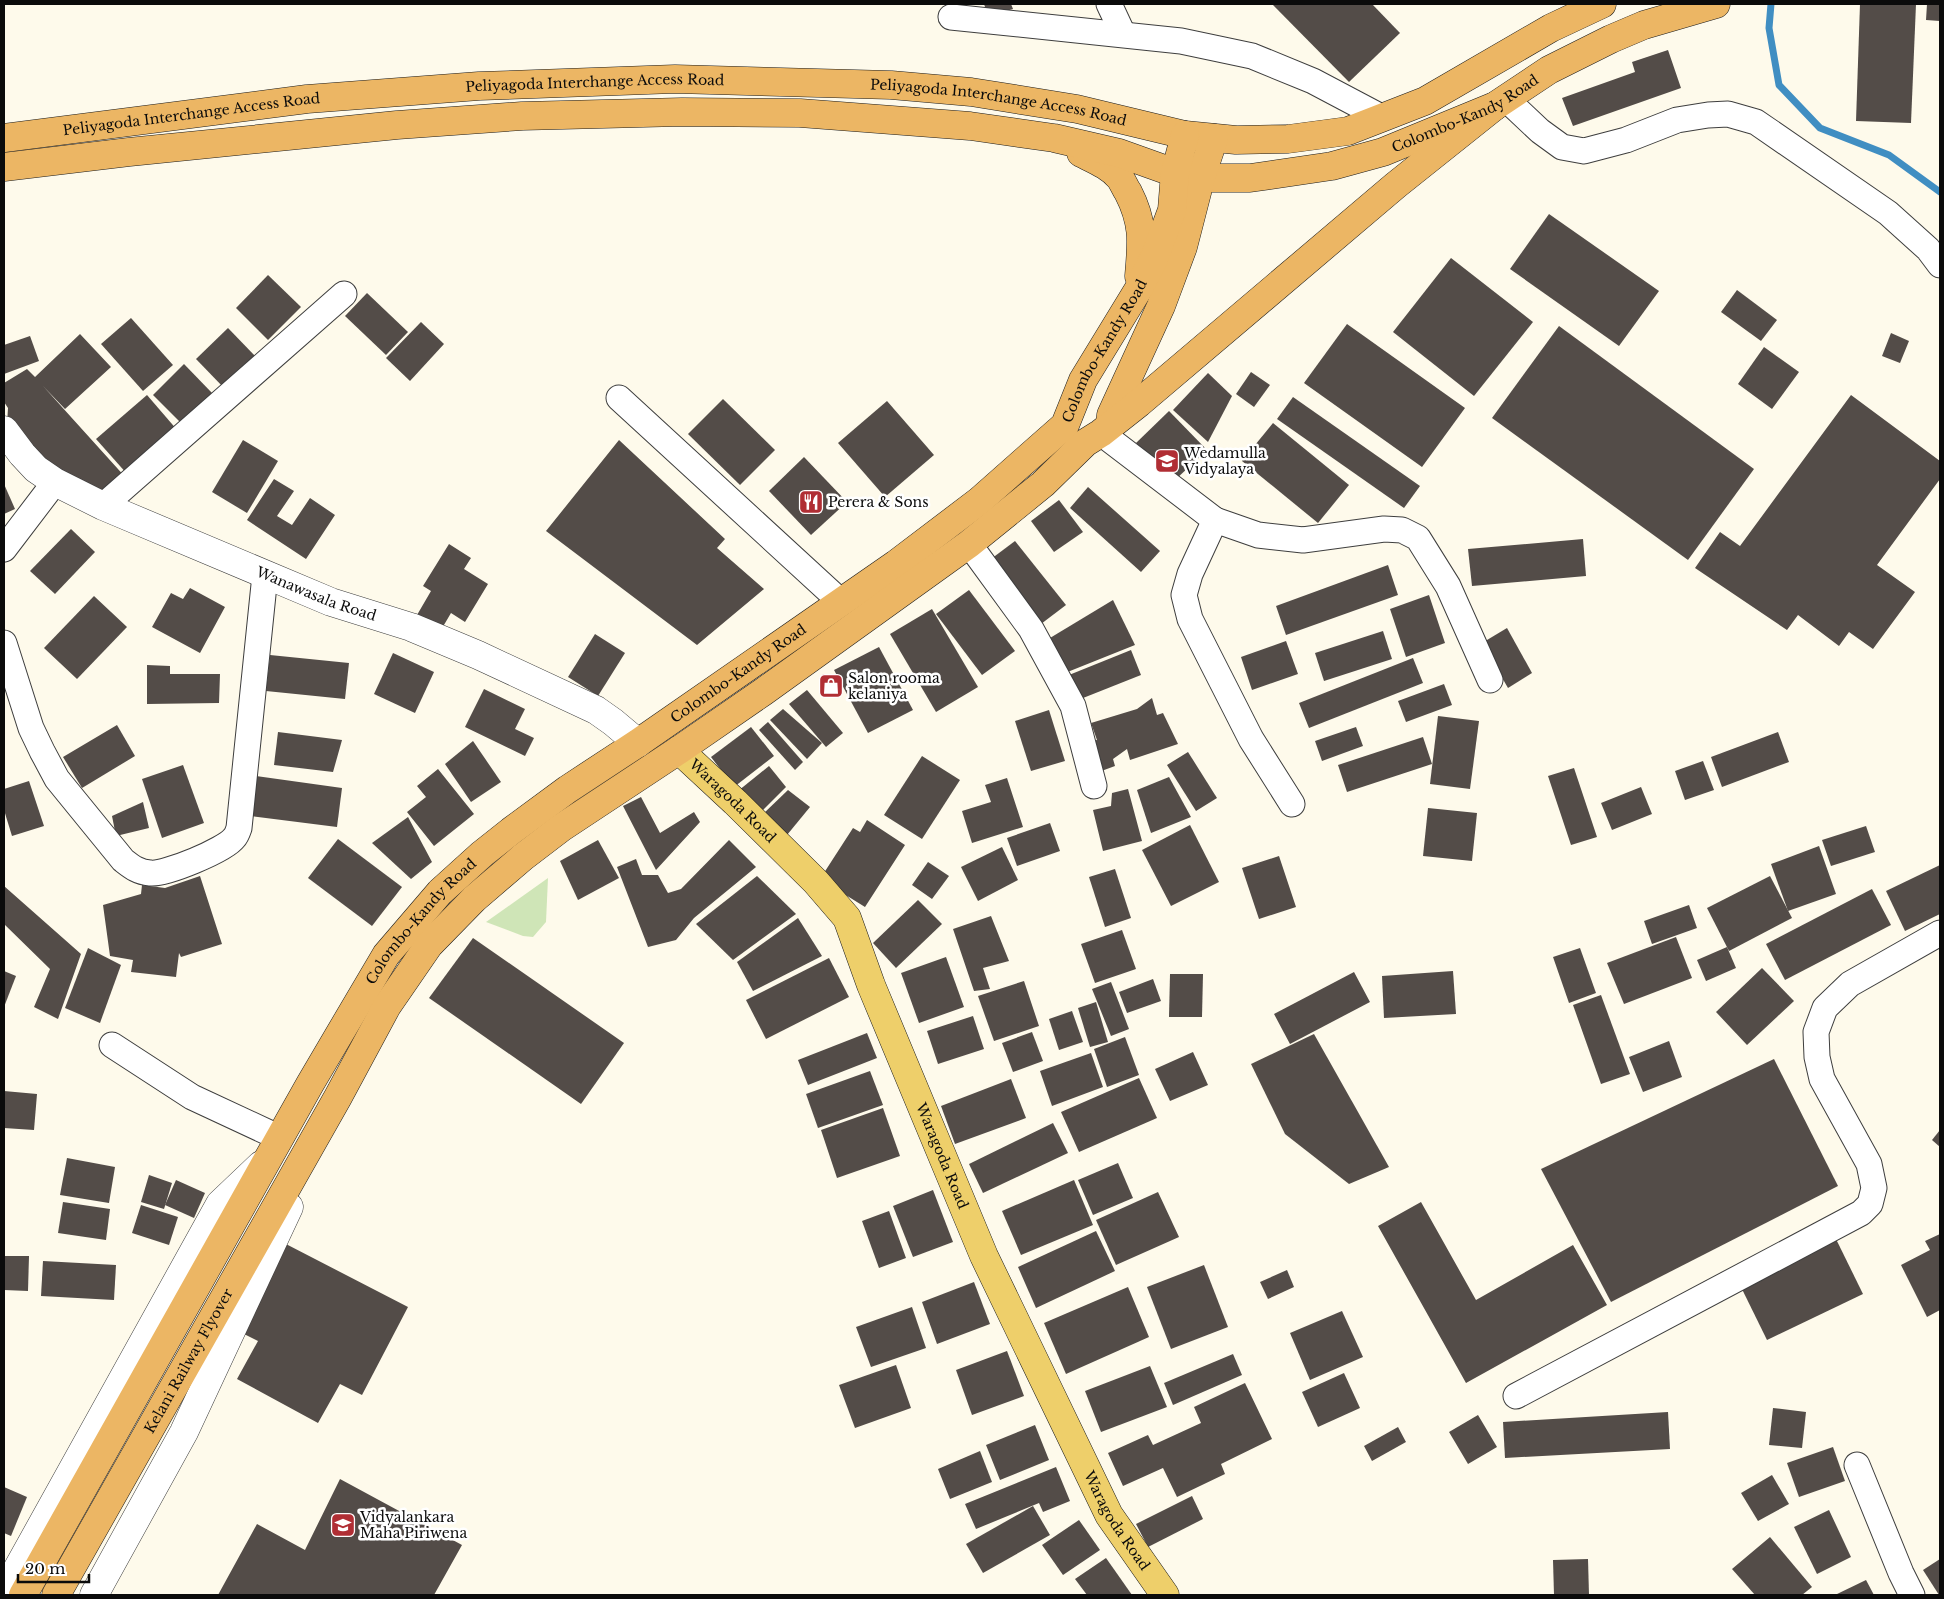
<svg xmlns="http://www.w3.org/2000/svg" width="1944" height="1599" font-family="'Libre Baskerville',serif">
	<rect width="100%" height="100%" fill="#fefaeb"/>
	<polygon fill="#cfe5b7" points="548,878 546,922 533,937 523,936 486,922"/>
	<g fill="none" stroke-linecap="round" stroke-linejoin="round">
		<polyline stroke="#408ec2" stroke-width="7" points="1771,4 1769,28 1779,85 1820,128 1889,155 1940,192"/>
	</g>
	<g fill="#534c48">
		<polygon points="984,4 1011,4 1013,9 988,16"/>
		<polygon points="1272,4 1372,4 1400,33 1349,82"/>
		<polygon points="1860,4 1916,4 1911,123 1856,121"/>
		<polygon points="1927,4 1940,4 1940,21 1926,20"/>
		<polygon points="1668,50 1681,88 1573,126 1562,98 1635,72 1632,62"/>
		<polygon points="1549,214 1659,291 1619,346 1510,269"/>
		<polygon points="1451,258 1533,322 1474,396 1393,332"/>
		<polygon points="268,275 301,307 268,340 236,308"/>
		<polygon points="1737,290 1777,320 1761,341 1721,312"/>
		<polygon points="367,293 408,332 386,355 345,316"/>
		<polygon points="131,318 173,365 143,391 101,344"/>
		<polygon points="421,322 444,344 410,381 386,358"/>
		<polygon points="1347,324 1465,408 1422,467 1304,383"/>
		<polygon points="1559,326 1754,469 1688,560 1492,418"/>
		<polygon points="228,328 257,358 225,389 196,359"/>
		<polygon points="1891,333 1909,341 1900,363 1882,356"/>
		<polygon points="80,334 111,367 65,409 43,386 127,479 110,494 74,480 37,456 7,424 8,408 4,402 4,383 27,369 35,377"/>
		<polygon points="30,336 39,361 4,374 4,345"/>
		<polygon points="1764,347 1799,372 1772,409 1738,384"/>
		<polygon points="184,364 213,394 182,424 153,395"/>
		<polygon points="1251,372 1270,385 1254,407 1236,394"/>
		<polygon points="1208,373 1232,396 1208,442 1173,410"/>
		<polygon points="147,395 178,431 128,475 96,439"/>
		<polygon points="1851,395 1940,461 1940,479 1877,565 1915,592 1873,649 1849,632 1839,646 1798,615 1787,630 1695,568 1720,532 1740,546"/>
		<polygon points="1293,397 1420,486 1404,508 1277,419"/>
		<polygon points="723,399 775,450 740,485 688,434"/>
		<polygon points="887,401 934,455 885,497 838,443"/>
		<polygon points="1169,411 1207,450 1174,481 1136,443"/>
		<polygon points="1273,423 1349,485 1318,523 1242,461"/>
		<polygon points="243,440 278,461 247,513 212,492"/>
		<polygon points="619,440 725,539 717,548 764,589 697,645 546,531"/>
		<polygon points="804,457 847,502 811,535 769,491"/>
		<polygon points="274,479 294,491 277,516 292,525 310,498 335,515 306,559 247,520"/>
		<polygon points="4,484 15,509 4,514"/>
		<polygon points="1088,487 1160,551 1141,572 1070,508"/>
		<polygon points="1059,500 1083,532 1054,552 1031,521"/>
		<polygon points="71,529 95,552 55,594 30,571"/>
		<polygon points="1583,539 1586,576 1472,586 1468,549"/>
		<polygon points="1015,541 1066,605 1041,624 991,559"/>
		<polygon points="449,544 471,558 464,569 488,584 465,622 451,613 441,630 417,615 431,591 423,586"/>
		<polygon points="1388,565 1398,595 1286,635 1276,606"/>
		<polygon points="190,588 225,607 200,653 152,627 171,593 183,599"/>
		<polygon points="969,590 1015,651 982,675 936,614"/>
		<polygon points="1429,595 1445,643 1406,657 1390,609"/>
		<polygon points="94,596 127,627 77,679 44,648"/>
		<polygon points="1113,600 1135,645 1060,675 1045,641"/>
		<polygon points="932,609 978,687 936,712 890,634"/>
		<polygon points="1507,628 1532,673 1508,688 1482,643"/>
		<polygon points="1383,631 1392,659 1324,681 1315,653"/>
		<polygon points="595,634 625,653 598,696 568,677"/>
		<polygon points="1286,641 1298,674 1252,690 1241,657"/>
		<polygon points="879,647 913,710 868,733 834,670"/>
		<polygon points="1131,650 1141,675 1078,700 1069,675"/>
		<polygon points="393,653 434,672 415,713 374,694"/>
		<polygon points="270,655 349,663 345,699 266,691"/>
		<polygon points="1413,658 1423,683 1309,728 1299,703"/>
		<polygon points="147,665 170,666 170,674 220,674 219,703 147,704"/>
		<polygon points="1444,684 1452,705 1406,722 1398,701"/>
		<polygon points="484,689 525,709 515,729 534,738 525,756 465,727"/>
		<polygon points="807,690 843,733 826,747 789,704"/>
		<polygon points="1152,698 1157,715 1163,713 1178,744 1130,760 1127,749 1113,759 1115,766 1096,773 1086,742 1097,740 1091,723 1137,709"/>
		<polygon points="783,709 822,743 807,759 770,720"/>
		<polygon points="1049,710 1065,761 1031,771 1015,721"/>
		<polygon points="1438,716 1479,721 1470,789 1430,784"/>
		<polygon points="768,722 803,762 795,770 759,730"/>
		<polygon points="117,725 135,756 82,788 63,757"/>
		<polygon points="751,727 774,756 734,787 711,757"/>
		<polygon points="1356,727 1363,746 1322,761 1315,741"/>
		<polygon points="278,732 342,740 333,772 274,765"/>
		<polygon points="1778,732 1789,762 1722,787 1711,757"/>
		<polygon points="1423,737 1432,764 1347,792 1338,765"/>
		<polygon points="473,741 501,782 471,802 445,764"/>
		<polygon points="1188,752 1217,798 1196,811 1167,765"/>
		<polygon points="922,756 960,780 922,839 884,815"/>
		<polygon points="1703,761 1714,790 1685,800 1675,771"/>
		<polygon points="183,765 204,823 162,838 142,779"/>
		<polygon points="769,766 786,787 760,813 738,791"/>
		<polygon points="1574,768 1597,837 1571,845 1548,776"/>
		<polygon points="438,769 474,814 434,846 407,812 426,797 417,786"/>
		<polygon points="256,776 342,788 337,827 251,816"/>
		<polygon points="1169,777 1191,817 1151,833 1137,790"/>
		<polygon points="1007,778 1023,827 972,843 962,811 991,802 985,785"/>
		<polygon points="29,781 44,826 12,836 4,810 4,789"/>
		<polygon points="1641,787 1652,814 1612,830 1601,803"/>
		<polygon points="1128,789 1142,841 1103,851 1093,810 1111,806 1112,793"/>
		<polygon points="788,790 810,807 787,835 762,815"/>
		<polygon points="641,797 660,833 694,812 700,822 656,870 623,806"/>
		<polygon points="143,802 149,828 116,836 112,816"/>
		<polygon points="1428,808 1477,813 1472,861 1423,856"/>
		<polygon points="408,817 432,862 411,879 372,843"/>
		<polygon points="867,820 905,845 865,907 820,879 853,828 860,832"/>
		<polygon points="1050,823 1060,851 1017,866 1007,838"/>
		<polygon points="1190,825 1219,882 1171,906 1142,850"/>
		<polygon points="1866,826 1875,852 1831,866 1822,840"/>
		<polygon points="338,839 402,887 372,926 308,878"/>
		<polygon points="598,840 619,878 578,900 560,861"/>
		<polygon points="729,840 756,867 694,918 676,940 648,947 617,867 636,859 642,875 658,875 668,893 681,889"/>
		<polygon points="1819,846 1836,894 1788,911 1771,864"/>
		<polygon points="1002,847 1018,880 978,901 961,867"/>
		<polygon points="1279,856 1296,907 1259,919 1242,868"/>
		<polygon points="928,862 949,876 932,899 912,885"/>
		<polygon points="1940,865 1940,914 1905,931 1886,891"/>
		<polygon points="1115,869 1131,918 1105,927 1089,877"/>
		<polygon points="200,876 222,944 181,957 179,953 176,977 131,972 133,960 110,956 103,905 141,894 142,885 165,888"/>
		<polygon points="757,876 796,914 733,960 696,924"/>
		<polygon points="1770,876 1792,918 1729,951 1707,908"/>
		<polygon points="4,886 81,954 58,1019 34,1007 50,969 4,924"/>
		<polygon points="1872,889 1891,925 1785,980 1766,944"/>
		<polygon points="918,900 942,924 896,968 873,943"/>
		<polygon points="1689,905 1697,928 1652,944 1644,921"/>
		<polygon points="991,916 1009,961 983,968 990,989 974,991 953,929"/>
		<polygon points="798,918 822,956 753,991 737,962"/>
		<polygon points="1122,930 1136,969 1095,983 1081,944"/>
		<polygon points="1676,937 1692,978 1624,1004 1607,963"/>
		<polygon points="473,938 624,1043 581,1104 429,998"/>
		<polygon points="1727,947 1736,968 1706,981 1697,960"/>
		<polygon points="88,948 121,965 100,1023 65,1008"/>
		<polygon points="1580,948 1596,993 1569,1003 1553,957"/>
		<polygon points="946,957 964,1007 919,1023 901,973"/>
		<polygon points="829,958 849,997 766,1039 746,1000"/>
		<polygon points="1762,968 1794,1001 1747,1045 1716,1012"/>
		<polygon points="4,971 16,976 4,1007"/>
		<polygon points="1453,971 1456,1014 1384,1018 1382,976"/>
		<polygon points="1354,972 1370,1002 1290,1044 1274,1014"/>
		<polygon points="1170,974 1203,974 1202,1017 1169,1017"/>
		<polygon points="1153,979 1161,1001 1127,1013 1119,992"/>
		<polygon points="1024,981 1039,1026 994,1041 978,996"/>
		<polygon points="1111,982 1129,1029 1111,1036 1092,989"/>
		<polygon points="1601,995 1630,1074 1601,1084 1573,1005"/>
		<polygon points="1096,1002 1108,1042 1090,1047 1078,1008"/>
		<polygon points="1072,1011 1083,1042 1059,1050 1049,1019"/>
		<polygon points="973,1016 984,1049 938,1064 927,1031"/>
		<polygon points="1032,1032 1043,1061 1013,1072 1002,1043"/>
		<polygon points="867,1033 877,1058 808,1085 798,1060"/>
		<polygon points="1314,1034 1389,1167 1349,1184 1285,1134 1251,1064"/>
		<polygon points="1125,1037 1139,1075 1107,1087 1094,1049"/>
		<polygon points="1669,1041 1682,1077 1643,1092 1629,1057"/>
		<polygon points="1193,1052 1208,1085 1170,1101 1155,1069"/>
		<polygon points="1091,1053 1103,1087 1052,1106 1040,1071"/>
		<polygon points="1774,1059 1838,1186 1611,1302 1541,1169"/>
		<polygon points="870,1071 883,1105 818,1128 806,1094"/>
		<polygon points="1139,1078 1157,1118 1079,1152 1061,1112"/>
		<polygon points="1011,1079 1026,1118 955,1144 941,1106"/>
		<polygon points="4,1091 37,1094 34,1130 4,1128"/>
		<polygon points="883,1108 900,1156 837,1178 821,1130"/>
		<polygon points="1053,1123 1068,1153 983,1193 969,1164"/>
		<polygon points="1940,1130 1940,1147 1932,1140"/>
		<polygon points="67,1158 115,1167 109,1203 60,1195"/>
		<polygon points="1118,1163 1133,1198 1093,1215 1078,1180"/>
		<polygon points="149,1175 172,1183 164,1209 141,1202"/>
		<polygon points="176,1180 205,1193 194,1218 165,1205"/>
		<polygon points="1074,1180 1093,1225 1021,1255 1002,1211"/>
		<polygon points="933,1190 953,1242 913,1257 893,1206"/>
		<polygon points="1158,1192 1179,1237 1116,1265 1096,1220"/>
		<polygon points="63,1202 110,1209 106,1240 58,1233"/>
		<polygon points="1421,1202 1476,1300 1573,1245 1607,1305 1466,1383 1378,1226"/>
		<polygon points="141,1205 178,1217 169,1245 132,1233"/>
		<polygon points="889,1211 906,1258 879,1268 862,1221"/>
		<polygon points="1096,1231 1115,1271 1036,1308 1018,1267"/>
		<polygon points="1940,1234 1940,1310 1927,1317 1901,1265 1930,1250 1925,1241"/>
		<polygon points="1835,1237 1863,1294 1767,1340 1739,1283"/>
		<polygon points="284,1243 408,1307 362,1395 340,1384 318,1423 237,1379 258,1341 238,1331"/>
		<polygon points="4,1256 29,1256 28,1291 4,1290"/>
		<polygon points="43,1261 116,1265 114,1300 41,1296"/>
		<polygon points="1204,1265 1228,1327 1171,1349 1147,1287"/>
		<polygon points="1287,1270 1294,1287 1268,1299 1260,1282"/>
		<polygon points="974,1282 990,1324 937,1344 922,1302"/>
		<polygon points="1128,1287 1149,1337 1066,1374 1044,1323"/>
		<polygon points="912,1307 926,1348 871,1367 856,1327"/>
		<polygon points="1342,1311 1363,1357 1310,1380 1290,1333"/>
		<polygon points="1007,1351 1024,1396 972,1415 956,1370"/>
		<polygon points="1233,1354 1242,1375 1173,1405 1164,1383"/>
		<polygon points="896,1365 911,1408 855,1428 839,1385"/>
		<polygon points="1150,1366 1167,1407 1101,1432 1085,1391"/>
		<polygon points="1344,1373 1360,1408 1318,1427 1302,1392"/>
		<polygon points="1245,1383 1272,1439 1221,1464 1225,1474 1177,1497 1163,1468 1123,1486 1108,1453 1148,1435 1153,1445 1201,1423 1194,1407"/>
		<polygon points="1773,1408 1806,1412 1802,1448 1769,1445"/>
		<polygon points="1668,1412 1670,1449 1505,1458 1503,1422"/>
		<polygon points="1478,1415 1497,1447 1468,1464 1449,1432"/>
		<polygon points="1035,1425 1049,1460 1000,1480 986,1445"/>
		<polygon points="1398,1427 1406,1442 1372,1461 1364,1446"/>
		<polygon points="1833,1447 1845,1481 1799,1497 1787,1463"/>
		<polygon points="980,1451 992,1482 950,1499 938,1469"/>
		<polygon points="1056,1467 1070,1501 1043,1512 1039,1503 976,1529 965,1504"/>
		<polygon points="1772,1475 1789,1504 1758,1521 1741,1493"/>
		<polygon points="340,1479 462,1545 434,1595 218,1595 257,1524 305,1550"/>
		<polygon points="4,1487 27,1497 11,1536 4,1533"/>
		<polygon points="1192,1496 1203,1519 1148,1547 1136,1524"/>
		<polygon points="1033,1506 1050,1535 983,1573 966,1544"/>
		<polygon points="1829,1510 1851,1557 1817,1574 1794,1527"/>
		<polygon points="1079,1520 1100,1550 1063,1575 1042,1545"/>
		<polygon points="1770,1537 1812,1587 1802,1595 1755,1595 1732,1569"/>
		<polygon points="1106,1558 1118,1575 1132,1595 1087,1595 1075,1579"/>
		<polygon points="1588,1559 1589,1595 1554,1595 1553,1560"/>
		<polygon points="1940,1559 1940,1595 1939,1595 1923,1570"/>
		<polygon points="1866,1580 1874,1595 1835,1595"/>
	</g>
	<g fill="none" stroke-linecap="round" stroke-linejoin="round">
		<defs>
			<g id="minor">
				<polyline points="1109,4 1123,34"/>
				<polyline points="951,17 1181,41 1252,56 1313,81 1383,118"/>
				<polyline points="1506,99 1540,131 1562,147 1584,151 1626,140 1677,120 1708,115 1728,114 1756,122 1888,213 1928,249 1940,265"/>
				<polyline points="619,398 841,602"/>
				<polyline points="1101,433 1215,520 1190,574 1184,595 1190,619 1251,739 1292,804"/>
				<polyline points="103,506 344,294"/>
				<polyline points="1215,520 1258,535 1303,540 1384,529 1402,530 1418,538 1448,586 1490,680"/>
				<polyline points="969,544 1031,629 1073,706 1094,786"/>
				<polyline points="4,549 55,482"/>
				<path d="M 4,643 L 31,728 L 42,751 L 57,779 L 123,860 C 132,867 138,872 150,873 C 165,875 225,850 234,838 C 236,836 238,831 239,828 L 265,575"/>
				<polyline points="112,1045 192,1097 280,1138"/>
				<polyline points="1516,1396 1861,1213 1870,1204 1874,1188 1869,1164 1822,1079 1817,1057 1816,1032 1825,1008 1850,984 1940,933"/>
				<polyline points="1857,1465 1901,1573 1912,1595"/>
			</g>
			<g id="tertiary">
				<path id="s1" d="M 4,430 L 22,454 L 36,469 L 55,482 L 103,506 L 331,602 L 411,627 L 478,655 L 596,710 L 613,722 L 638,743"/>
				<polyline points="4,1593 220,1204 261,1165"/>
				<polyline points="94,1595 184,1432 289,1207"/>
			</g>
			<g id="primary">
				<path id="s2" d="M 679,750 L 735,802 L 816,882 L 847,918 L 871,985 L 984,1256 L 1109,1515 L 1165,1595"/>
			</g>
			<g id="trunk">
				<path id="s3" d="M 4,138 L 307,99 L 479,86 L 675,79 L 891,85 L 971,92 L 1077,109 L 1185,135 L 1236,140 L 1288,139 L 1348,131 L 1425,101 L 1551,28 L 1602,4"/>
				<path d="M 1081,153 C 1095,160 1110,166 1120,178 C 1123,182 1125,188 1128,192 C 1144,223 1142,242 1139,276"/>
				<path id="s4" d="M 4,167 L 129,152 L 397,125 L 522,116 L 682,112 L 800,113 L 970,126 L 1054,138 L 1119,153 L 1175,173 L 1213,178 L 1250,178 L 1332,166 L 1383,152 L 1495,106 L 1549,70 L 1611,39 L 1644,25 L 1716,4"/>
				<polyline points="1110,424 1111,415 1161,306 1183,247 1201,177 1214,138"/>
				<path id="s5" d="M 23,1595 L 310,1084 L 386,955 L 440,892 L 482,854 L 511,831 L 568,789 L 638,743 L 896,564 L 979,501 L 1065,425 L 1083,380 L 1138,290 L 1155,256 L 1172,210 L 1175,173 L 1185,135"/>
				<path id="s6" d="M 56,1595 L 338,1097 L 387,1006 L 429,945 L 474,899 L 523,857 L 561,828 L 679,750 L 763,692 L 969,544 L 1043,484 L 1085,443 L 1101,433 L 1139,403 L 1396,185 L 1495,106"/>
			</g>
		</defs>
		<use href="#minor" stroke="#3e3e3e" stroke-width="27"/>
		<use href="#tertiary" stroke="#3e3e3e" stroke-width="29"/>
		<use href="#primary" stroke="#1c1c1c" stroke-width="29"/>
		<use href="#trunk" stroke="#1c1c1c" stroke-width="29"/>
		<use href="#minor" stroke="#fff" stroke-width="25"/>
		<use href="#tertiary" stroke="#fff" stroke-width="28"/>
		<use href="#primary" stroke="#eecf6a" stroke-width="28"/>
		<use href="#trunk" stroke="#ecb664" stroke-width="28"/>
	</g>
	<defs>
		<symbol id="school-square" viewBox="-11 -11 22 22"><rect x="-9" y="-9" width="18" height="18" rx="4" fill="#b02e34" stroke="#fff"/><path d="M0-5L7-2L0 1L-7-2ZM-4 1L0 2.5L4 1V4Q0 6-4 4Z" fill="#fff"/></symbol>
		<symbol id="restaurant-square" viewBox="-11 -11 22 22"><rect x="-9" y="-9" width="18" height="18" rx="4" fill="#b02e34" stroke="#fff"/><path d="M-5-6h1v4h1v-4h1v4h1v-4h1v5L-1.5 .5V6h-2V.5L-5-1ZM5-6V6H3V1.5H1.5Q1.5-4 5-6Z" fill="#fff"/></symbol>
		<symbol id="shop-square" viewBox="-11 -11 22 22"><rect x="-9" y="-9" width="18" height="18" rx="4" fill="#b02e34" stroke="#fff"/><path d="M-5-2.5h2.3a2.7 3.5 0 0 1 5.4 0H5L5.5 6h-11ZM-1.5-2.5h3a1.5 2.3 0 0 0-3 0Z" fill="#fff"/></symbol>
		<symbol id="university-square" viewBox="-11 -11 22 22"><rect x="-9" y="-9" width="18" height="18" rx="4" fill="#b02e34" stroke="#fff"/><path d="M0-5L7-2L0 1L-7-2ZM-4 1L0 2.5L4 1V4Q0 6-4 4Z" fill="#fff"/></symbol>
	</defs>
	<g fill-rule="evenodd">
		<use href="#school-square" x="1153" y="447" width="28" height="28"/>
		<use href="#restaurant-square" x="797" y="488" width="28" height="28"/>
		<use href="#shop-square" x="817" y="672" width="28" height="28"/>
		<use href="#university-square" x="329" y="1511" width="28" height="28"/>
	</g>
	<g text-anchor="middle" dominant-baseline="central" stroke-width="5" stroke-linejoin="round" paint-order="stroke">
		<g font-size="14" fill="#0b0b0b" stroke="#fff">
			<text stroke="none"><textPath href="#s3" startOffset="594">Peliyagoda Interchange Access Road</textPath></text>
			<text stroke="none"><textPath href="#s3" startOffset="999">Peliyagoda Interchange Access Road</textPath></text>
			<text stroke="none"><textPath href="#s4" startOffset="1482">Colombo-Kandy Road</textPath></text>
			<text stroke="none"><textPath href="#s3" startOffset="189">Peliyagoda Interchange Access Road</textPath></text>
			<text stroke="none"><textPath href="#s5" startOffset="1684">Colombo-Kandy Road</textPath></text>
			<text stroke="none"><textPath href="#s1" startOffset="358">Wanawasala Road</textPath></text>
			<text stroke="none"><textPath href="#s5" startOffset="1189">Colombo-Kandy Road</textPath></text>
			<text stroke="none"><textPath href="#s2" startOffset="74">Waragoda Road</textPath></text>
			<text stroke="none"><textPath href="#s5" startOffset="784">Colombo-Kandy Road</textPath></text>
			<text stroke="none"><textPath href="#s2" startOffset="494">Waragoda Road</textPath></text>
			<text stroke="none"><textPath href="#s6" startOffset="269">Kelani Railway Flyover</textPath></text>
			<text stroke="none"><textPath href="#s2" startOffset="899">Waragoda Road</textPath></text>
		</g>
		<g font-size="14" fill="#0b0b0b" stroke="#fff" text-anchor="start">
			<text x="1184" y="453">Wedamulla<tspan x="1184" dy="16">Vidyalaya</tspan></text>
			<text x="828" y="502">Perera &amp; Sons</text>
			<text x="848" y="678">Salon rooma<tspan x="848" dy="16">kelaniya</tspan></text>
			<text x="360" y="1517">Vidyalankara<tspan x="360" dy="16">Maha Piriwena</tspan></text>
		</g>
	</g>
	<rect width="1944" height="1599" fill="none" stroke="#0b0b0b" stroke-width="10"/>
	<path d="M18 1574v8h71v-8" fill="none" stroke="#0b0b0b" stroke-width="2.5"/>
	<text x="25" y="1574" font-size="15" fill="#0b0b0b" stroke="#ffffff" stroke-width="4" paint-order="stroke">20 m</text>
</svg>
